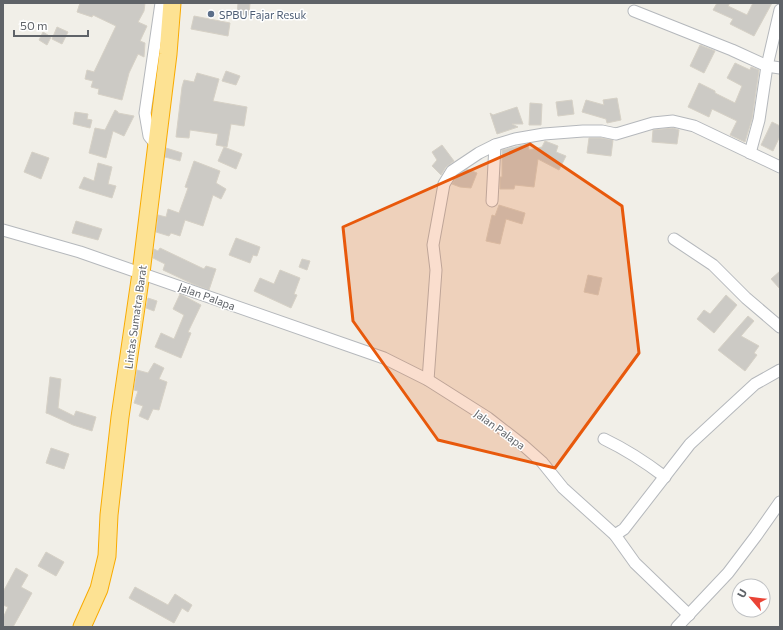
<svg xmlns="http://www.w3.org/2000/svg" width="783" height="630" font-family="Commissioner,sans-serif">
	<rect width="100%" height="100%" fill="#f1efe8"/>
	<g fill="#cccac5" stroke="#d6d1c6">
		<polygon points="80,3 145,3 144,11 138,22 147,26 140,41 145,43 144,57 138,54 129,73 122,100 98,94 99,89 91,87 93,81 85,79 87,70 94,72 116,26 93,15 92,17 77,12"/>
		<polygon points="238,3 250,3 249,15 237,14"/>
		<polygon points="717,3 730,3 728,6 747,15 753,3 772,3 754,36 730,24 733,19 713,10"/>
		<polygon points="194,16 230,23 228,36 191,29"/>
		<polygon points="57,27 68,32 62,44 52,39"/>
		<polygon points="43,32 51,37 47,45 39,40"/>
		<polygon points="700,45 715,51 704,73 690,66"/>
		<polygon points="735,63 750,70 751,67 759,70 752,119 745,142 730,135 737,121 712,109 709,117 688,107 699,83 715,91 715,93 735,103 742,86 727,78"/>
		<polygon points="226,71 240,76 236,85 222,81"/>
		<polygon points="197,73 219,79 213,101 247,107 244,126 231,124 227,147 216,145 218,134 190,130 189,138 176,137 182,87 184,80 194,82"/>
		<polygon points="617,98 621,120 607,123 606,119 582,112 586,100 604,105 603,100"/>
		<polygon points="572,100 574,114 558,116 556,102"/>
		<polygon points="530,103 542,104 541,125 529,125"/>
		<polygon points="517,107 523,124 512,124 518,127 497,134 490,113 493,115"/>
		<polygon points="115,110 118,112 118,113 134,116 124,136 113,131 106,158 89,153 95,128 105,130"/>
		<polygon points="75,112 88,114 87,119 92,120 90,128 73,124"/>
		<polygon points="772,122 780,126 780,136 773,151 761,145"/>
		<polygon points="673,128 679,130 677,144 652,142 653,130"/>
		<polygon points="589,138 601,138 613,140 611,156 587,153"/>
		<polygon points="545,141 558,146 556,152 566,156 559,170 538,159 534,187 515,185 514,189 500,189 500,177 502,177 502,150 528,144 529,150 542,147"/>
		<polygon points="442,145 454,161 446,167 441,175 432,166 437,160 432,152"/>
		<polygon points="224,147 242,154 236,169 218,161"/>
		<polygon points="166,148 182,153 180,161 165,157"/>
		<polygon points="32,152 49,158 41,179 24,172"/>
		<polygon points="194,161 220,171 216,183 226,189 221,199 213,195 203,226 185,220 180,236 171,233 169,236 156,232 158,215 166,217 168,209 179,213 188,188 185,187"/>
		<polygon points="98,163 112,167 108,184 116,186 112,198 79,188 84,177 94,181"/>
		<polygon points="467,169 477,173 471,188 460,187 452,184 457,176"/>
		<polygon points="499,205 525,213 522,224 506,219 500,244 486,241 492,215 495,216"/>
		<polygon points="76,221 102,229 98,240 72,233"/>
		<polygon points="236,238 260,247 257,256 253,255 250,263 229,255"/>
		<polygon points="160,248 204,269 206,266 216,269 209,290 193,284 163,270 165,264 153,258 154,249 158,251"/>
		<polygon points="302,259 310,261 307,270 299,267"/>
		<polygon points="280,270 300,278 294,294 297,295 291,308 254,291 260,278 274,284"/>
		<polygon points="780,271 780,289 771,279"/>
		<polygon points="588,275 602,278 598,295 584,292"/>
		<polygon points="180,294 201,305 188,332 191,333 181,358 155,347 161,333 174,339 184,315 173,309"/>
		<polygon points="726,295 737,305 714,333 697,319 704,310 710,314"/>
		<polygon points="148,298 157,301 154,311 146,308"/>
		<polygon points="748,316 754,321 741,336 759,346 754,353 757,355 745,371 718,350"/>
		<polygon points="154,363 164,368 159,379 167,382 159,410 153,409 148,420 139,416 143,406 134,403 138,391 134,390 137,370 148,373"/>
		<polygon points="50,377 61,379 58,408 74,416 76,411 96,417 92,431 73,425 49,414 46,413"/>
		<polygon points="51,448 69,454 64,469 46,463"/>
		<polygon points="46,552 64,562 56,576 38,566"/>
		<polygon points="16,568 28,575 21,587 32,593 13,627 3,627 3,618 8,607 3,605 3,592"/>
		<polygon points="135,587 168,605 175,594 192,605 188,612 182,608 174,623 129,598"/>
	</g>
	<g fill="none" stroke-linecap="round" stroke-linejoin="round">
		<defs>
			<g id="minor">
				<polyline points="634,11 732,50 767,66 780,68"/>
				<polyline points="157,146 149,136 145,113 161,3"/>
				<polyline points="750,153 759,120 767,66 780,10"/>
				<polyline points="492,201 495,145"/>
				<polyline points="3,230 80,252 384,358 428,380 488,418 524,446 542,462 563,488 615,535 624,529 690,444 755,384 780,370"/>
				<polyline points="674,239 713,265 746,298 780,327"/>
				<polyline points="428,380 436,270 433,245 441,201 444,184 452,171 479,153 495,145 515,139 544,134 583,131 602,131 616,134 653,123 673,121 694,126 780,167"/>
				<path d="M 604,439 C 627,450 644,461 665,477"/>
				<polyline points="615,535 635,563 689,615"/>
				<polyline points="677,627 728,573 756,536 780,502"/>
			</g>
			<polyline id="highway" points="82,627 99,589 107,556 109,515 120,417 141,273 168,54 172,3"/>
		</defs>
		<use href="#minor" stroke="#b5b8bc" stroke-width="13"/>
		<use href="#highway" stroke="#f9ab00" stroke-width="19"/>
		<use href="#minor" stroke="#fff" stroke-width="11"/>
		<use href="#highway" stroke="#fde293" stroke-width="17"/>
	</g>
	<path fill="#e8590c" fill-opacity="0.2" stroke="#e8590c" stroke-width="3" stroke-linejoin="round" d="M 530,144 L 622,206 L 639,353 L 555,468 L 438,440 L 353,321 L 343,227 Z"/>
	<circle fill="#5c6f8a" stroke="#fff" stroke-width="1.5" cx="211" cy="14" r="4"/>
	<g text-anchor="middle" dominant-baseline="central" stroke-width="3" stroke-linejoin="round" paint-order="stroke">
		<g font-size="11" fill="#4e5e75" stroke="#fff" text-anchor="start">
			<text x="219" y="14">SPBU Fajar Resuk</text>
		</g>
		<g font-size="11" fill="#5f6368" stroke="#fff">
			<text transform="translate(207 296) rotate(20)">Jalan Palapa</text>
			<text transform="translate(135 317) rotate(-82)">Lintas Sumatra Barat</text>
			<text transform="translate(500 429) rotate(36)">Jalan Palapa</text>
		</g>
	</g>
	<rect width="783" height="630" fill="none" stroke="#5f6368" stroke-width="8"/>
	<g transform="translate(751 598) rotate(298)"><circle r="19" fill="#ffffff" stroke="#bfc1c3"/>
	<path d="M0-3L7 15L0 10L-7 15Z" fill="#ea4335"/>
	<text y="-6" font-size="11" font-weight="bold" text-anchor="middle" fill="#5f6368">U</text>
	</g>
	<path d="M14 30v6h74v-6" fill="none" stroke="#5f6368" stroke-width="2"/>
	<text x="20" y="30" font-size="12" fill="#5f6368" stroke="#ffffff" stroke-width="3" paint-order="stroke">50 m</text>
</svg>
